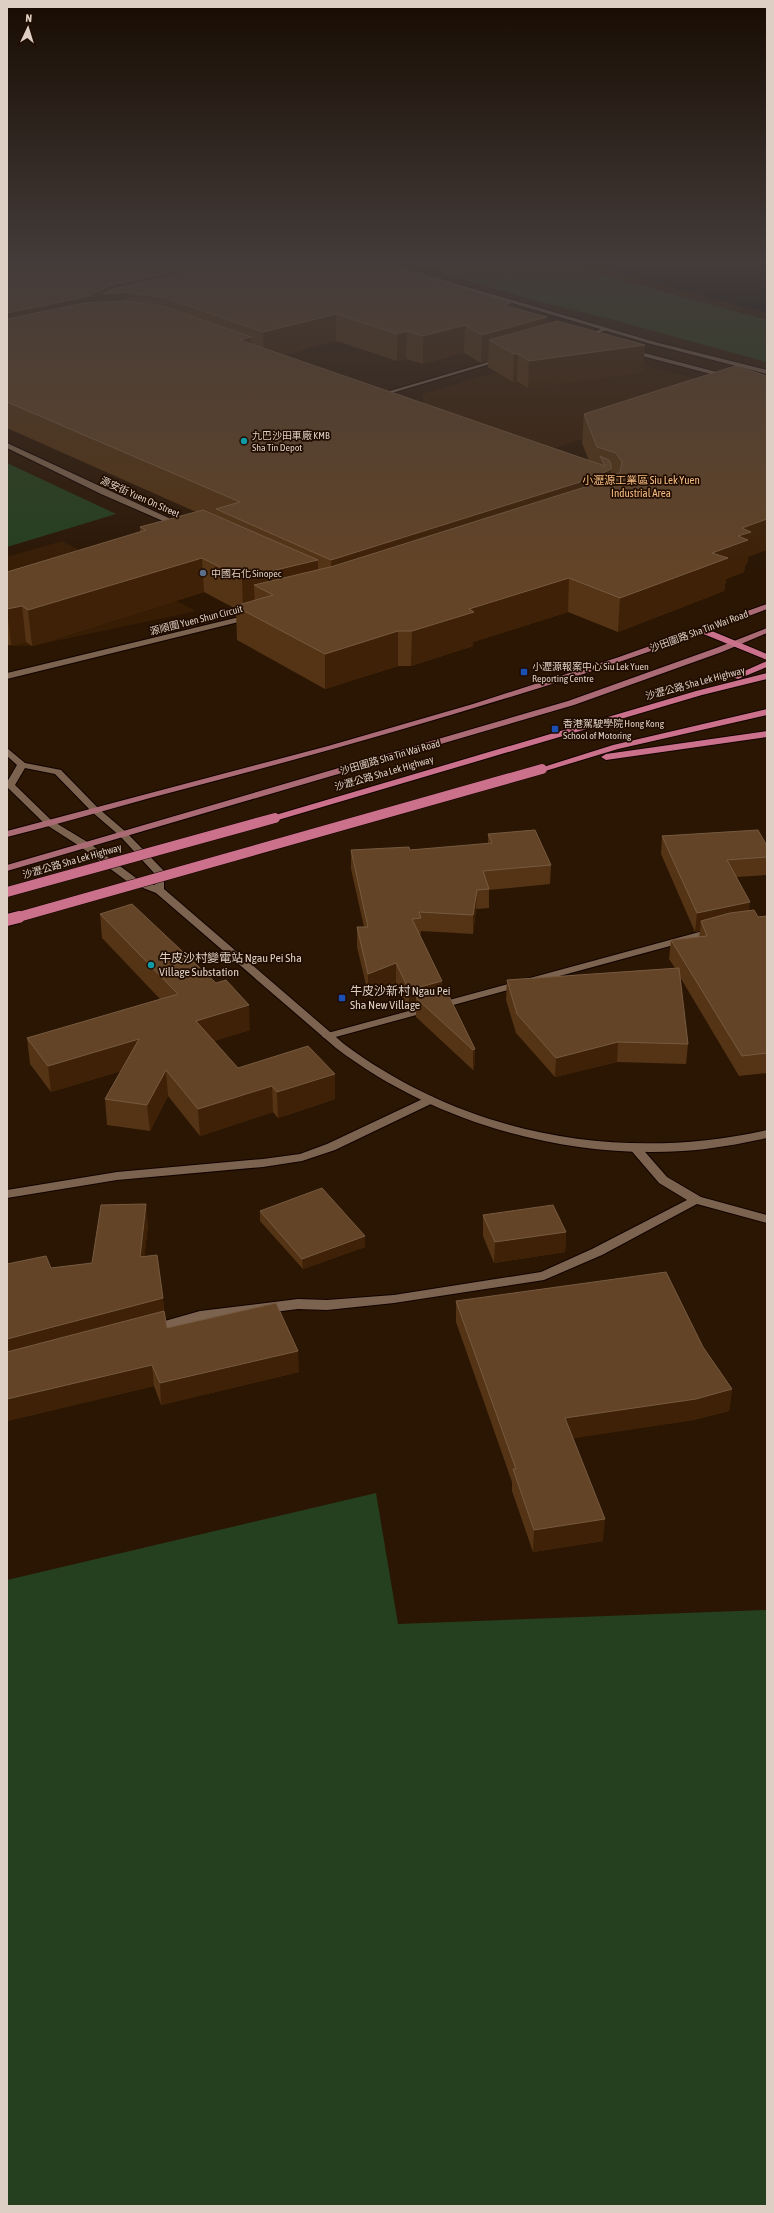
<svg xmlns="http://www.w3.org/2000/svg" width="774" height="2213" font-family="'Asap Condensed','Noto Sans TC',sans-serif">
	<rect width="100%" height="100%" fill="#2b1604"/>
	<g fill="#381d05">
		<polygon points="569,351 594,351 737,390 555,448 423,403 422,394"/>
		<polygon points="62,541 196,611 32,646 7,646 7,557"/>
	</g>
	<g fill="#25401e">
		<polygon points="403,261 520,261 570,266 767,320 767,362 610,319 537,301 445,274 444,270"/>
		<polygon points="7,463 116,514 7,547"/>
		<polygon points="376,1493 398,1624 767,1610 767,2206 7,2206 7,1580"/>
	</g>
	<polygon fill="#000812" points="575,261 757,261 767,264 767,313"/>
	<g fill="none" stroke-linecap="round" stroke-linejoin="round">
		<defs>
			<g id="street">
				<polygon points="605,328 610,329 583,338 580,336"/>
				<polygon points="502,358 507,359 378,397 373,396"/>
				<polygon points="7,443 186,526 179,528 101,494 7,448"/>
				<polygon points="252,614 255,614 255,618 7,679 7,673"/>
				<polygon points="714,928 718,929 719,931 718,933 332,1038 324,1038 322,1036 324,1034"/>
				<polygon points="429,1096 433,1097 435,1100 433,1103 335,1150 302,1161 263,1167 117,1180 7,1198 7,1190 117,1172 263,1159 300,1154 327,1144"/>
				<polygon points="635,1144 639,1145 667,1177 701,1197 767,1215 767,1223 697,1204 602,1255 544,1280 394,1303 327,1310 298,1309 200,1321 152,1334 147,1332 145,1329 147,1326 200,1311 298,1299 327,1300 394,1295 541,1272 592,1249 687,1200 659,1183 629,1148"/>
			</g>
			<g id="secondary">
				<polygon points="370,261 379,261 655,342 767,370 767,374 651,344"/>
				<polygon points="629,349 732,376 733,377 730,379 627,352"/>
				<path d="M 7,748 L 25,763 L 61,770 L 98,808 L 126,832 L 164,871 L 164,889 L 344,1044 C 466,1135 620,1163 767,1130 L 767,1138 C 739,1144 712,1149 683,1151 C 563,1159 433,1122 336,1048 L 156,893 L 128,882 L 81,847 L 45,824 L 7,787 L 7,782 L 17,765 L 7,756 ZM 25,768 L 55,774 L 92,812 L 120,836 L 155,874 L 155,885 L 136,878 L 89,843 L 51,820 L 15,785 Z"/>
			</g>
			<g id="primary">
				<path d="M 767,604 L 767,609 C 565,686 358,744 150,798 C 102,811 55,825 7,837 L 7,831 L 328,746 L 473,704 L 619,657 Z"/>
				<polygon points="767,628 767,633 722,652 574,705 7,871 7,865 568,701 716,648"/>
			</g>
			<g id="highway">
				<polygon points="701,629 707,629 767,654 767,660 701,633"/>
				<polygon points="767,661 767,667 738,679 731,677"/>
				<polygon points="767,673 767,679 702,695 278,820 272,820 270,818 272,816 696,691"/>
				<polygon points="767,709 767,715 618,749 542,772 537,769 613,745"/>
				<polygon points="767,731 767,737 606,760 601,757 606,754"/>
			</g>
		</defs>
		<use href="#street" stroke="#120300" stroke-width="2"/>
		<use href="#secondary" stroke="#120300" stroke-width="2"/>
		<use href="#primary" stroke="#120300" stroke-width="2"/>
		<use href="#highway" stroke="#120300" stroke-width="2"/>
		<use href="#street" fill="#7c634f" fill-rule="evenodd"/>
		<use href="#secondary" fill="#7c634f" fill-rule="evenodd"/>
		<use href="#primary" fill="#ab6b74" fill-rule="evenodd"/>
		<use href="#highway" fill="#cb718c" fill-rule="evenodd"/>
		<defs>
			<g id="highway-bridge-far1">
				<polyline points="7,892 275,818"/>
				<polyline points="15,918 542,769"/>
			</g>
			<polyline id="highway-bridge" points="7,920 19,917"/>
		</defs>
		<use href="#highway-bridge-far1" stroke="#120300" stroke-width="11" stroke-linecap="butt"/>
		<use href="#highway-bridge" stroke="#120300" stroke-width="14" stroke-linecap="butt"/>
		<use href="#highway-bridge-far1" stroke="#cb718c" stroke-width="10"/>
		<use href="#highway-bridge" stroke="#cb718c" stroke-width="12"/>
	</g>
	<g fill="#543414">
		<polygon points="7,261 511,303 511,308 547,317 546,324 643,372 528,388 517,381 513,382 488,367 488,361 481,363 464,353 423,364 406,359 397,361 336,341 283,355 589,461 582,443 584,414 748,557 747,564 745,565 744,572 726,579 724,591 618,632 568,612 473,642 473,646 411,666 398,666 325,689 237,640 236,609 204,592 32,646 26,642 11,645 7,645 7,572 140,532 140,527 196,512 7,428"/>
		<polygon points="488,834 551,865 550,884 489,890 489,908 476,909 473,934 421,931 420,937 442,991 475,1049 474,1069 473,1070 416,1017 416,1008 409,1010 396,983 368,993 357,947 357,927 364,927 351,869 351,850 410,850 488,844"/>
		<polygon points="662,836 767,846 767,875 736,877 749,911 758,917 767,916 767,1073 739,1076 680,977 688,1044 686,1064 617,1062 555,1077 516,1033 506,1000 507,980 675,968 669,959 671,940 699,937 700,931 695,932 661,854"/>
		<polygon points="100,914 250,1030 214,1041 238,1068 335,1099 278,1118 273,1112 200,1136 168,1096 150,1131 107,1125 105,1099 121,1071 51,1092 30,1064 27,1038 160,999 102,938"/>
		<polygon points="260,1211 365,1236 365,1247 303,1269 260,1221"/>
		<polygon points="483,1215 566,1232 565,1252 494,1263 483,1236"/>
		<polygon points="148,1225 144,1257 163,1298 164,1311 167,1328 299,1372 161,1405 154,1386 7,1421 7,1264 51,1268 92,1263"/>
		<polygon points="456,1301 703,1347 732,1389 729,1411 693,1420 573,1438 603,1541 533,1552 512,1491 512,1482 456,1322"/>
	</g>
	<g fill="#3e2106">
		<polygon points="220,261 310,261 126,292 128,319 7,338 7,313 108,286"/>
		<polygon points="511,303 511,327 547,317 546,344 489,340 488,361 481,363 482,335 502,305"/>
		<polygon points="336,314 336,341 264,360 263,332"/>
		<polygon points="465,325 464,353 423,364 423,336"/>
		<polygon points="407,331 406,359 397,361 397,334"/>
		<polygon points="251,337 252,363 240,340"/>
		<polygon points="645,345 643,372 528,388 529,361"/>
		<polygon points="514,354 518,354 517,381 513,382"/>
		<polygon points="611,469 610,498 331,591 331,560"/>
		<polygon points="767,519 767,550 748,557 747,564 745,565 744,572 726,579 724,591 618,632 620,598 712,553 738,536 742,528"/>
		<polygon points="202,558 204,592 32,646 28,610"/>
		<polygon points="318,560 318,595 273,595 254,585 255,610 243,610 242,578"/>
		<polygon points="569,578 568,612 473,642 473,646 411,666 412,631 469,609"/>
		<polygon points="22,606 26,642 11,645 7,609"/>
		<polygon points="398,631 398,666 325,689 325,654"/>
		<polygon points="477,890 476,909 473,934 473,915"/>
		<polygon points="750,902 748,921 701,921 700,931 695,932 697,913"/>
		<polygon points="396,963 396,983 368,993 368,974"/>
		<polygon points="442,981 442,1001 416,998 416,1008 409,1010 409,990"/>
		<polygon points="249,1005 250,1030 198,1046 196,1021"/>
		<polygon points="139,1039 141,1065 51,1092 48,1066"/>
		<polygon points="618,1042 617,1062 555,1077 556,1058"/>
		<polygon points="475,1049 474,1069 473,1070 473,1050"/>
		<polygon points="166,1070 168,1096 150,1131 147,1105"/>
		<polygon points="335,1074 335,1099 278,1118 277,1092"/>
		<polygon points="272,1086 273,1112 200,1136 198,1109"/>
		<polygon points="146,1204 148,1225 142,1278 140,1257"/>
		<polygon points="566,1232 565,1252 494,1263 495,1242"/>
		<polygon points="365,1236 365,1247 303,1269 302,1259"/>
		<polygon points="163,1298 164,1319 7,1361 7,1339"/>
		<polygon points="298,1351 299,1372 161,1405 160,1383"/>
		<polygon points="152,1365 154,1386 7,1421 7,1399"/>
		<polygon points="732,1389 729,1411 693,1420 563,1440 565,1418"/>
		<polygon points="605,1519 603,1541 533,1552 534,1530"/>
	</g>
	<g fill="#634427" stroke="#765a40">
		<polygon points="7,261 220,261 108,286 90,296 7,313"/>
		<polygon points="238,261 374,261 511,303 502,305 547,317 482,335 465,325 423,336 407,331 397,334 336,314 263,332 166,298 126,292 103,294 113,289"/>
		<polygon points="126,301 162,306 251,337 240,340 605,466 600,456 609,460 611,465 611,469 596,477 331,560 216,509 240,502 7,402 7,319 85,303"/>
		<polygon points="557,321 645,345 529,361 518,354 514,354 489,340"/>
		<polygon points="735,366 767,376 767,519 742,528 751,532 738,536 748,540 712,553 728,558 620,598 569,578 469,609 474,612 412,631 398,631 325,654 235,606 273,595 254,585 334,566 604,481 620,472 622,462 616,453 597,447 584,414"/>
		<polygon points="203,510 318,560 242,578 202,558 28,610 22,606 7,609 7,572 146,530 140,527"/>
		<polygon points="535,830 551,865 483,871 489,889 477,890 473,915 419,912 421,918 412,919 442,981 409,990 396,963 368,974 357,927 368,927 351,850 409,847 410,850 492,843 488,834"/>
		<polygon points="758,830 767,846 767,857 727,860 750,902 697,913 662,836"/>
		<polygon points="132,904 216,983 226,980 249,1005 196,1021 238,1068 308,1046 335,1074 277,1092 272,1086 198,1109 166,1070 147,1105 105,1099 139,1039 48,1066 27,1038 178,994 100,914"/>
		<polygon points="754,910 758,917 767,916 767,1053 742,1056 671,940 707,936 701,921 730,913"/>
		<polygon points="679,968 688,1044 618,1042 556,1058 517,1014 507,980"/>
		<polygon points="446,990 475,1049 473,1050 416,998"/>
		<polygon points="322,1188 365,1236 302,1259 260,1211"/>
		<polygon points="146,1204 140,1257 157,1255 163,1298 7,1339 7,1264 46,1256 51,1268 92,1263 101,1205"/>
		<polygon points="553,1205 566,1232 495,1242 483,1215"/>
		<polygon points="666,1272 703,1347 732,1389 696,1399 565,1418 605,1519 534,1530 513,1469 516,1469 456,1301"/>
		<polygon points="276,1303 298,1351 160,1383 152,1365 7,1399 7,1352 164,1311 167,1328"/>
	</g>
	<linearGradient id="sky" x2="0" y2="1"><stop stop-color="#180c02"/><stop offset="0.46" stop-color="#443c3a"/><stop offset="1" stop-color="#443c3a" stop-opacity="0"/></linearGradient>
	<rect width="774" height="571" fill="url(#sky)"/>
	<g fill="#0f9aa8" stroke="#210d00" stroke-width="1.5">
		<circle cx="244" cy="441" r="4"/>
		<circle cx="151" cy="965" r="4"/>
	</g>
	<circle fill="#5c6f8a" stroke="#210d00" stroke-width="1.5" cx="203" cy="573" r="4"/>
	<g fill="#1a4fb4" stroke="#210d00" stroke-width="1.5">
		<rect x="520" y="668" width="8" height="8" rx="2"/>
		<rect x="551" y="725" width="8" height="8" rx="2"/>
		<rect x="338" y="994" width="8" height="8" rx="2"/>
	</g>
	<g text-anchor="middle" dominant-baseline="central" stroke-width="3.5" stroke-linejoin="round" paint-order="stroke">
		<g font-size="10" fill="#ddcfc4" stroke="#210d00" text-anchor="start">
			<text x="252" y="435">九巴沙田車廠 KMB<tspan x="252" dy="12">Sha Tin Depot</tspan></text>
			<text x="211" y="573">中國石化 Sinopec</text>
			<text x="532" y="666">小瀝源報案中心 Siu Lek Yuen<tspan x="532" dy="12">Reporting Centre</tspan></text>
			<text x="563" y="723">香港駕駛學院 Hong Kong<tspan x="563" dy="12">School of Motoring</tspan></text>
		</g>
		<g font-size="10" fill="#ddcfc4" stroke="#210d00">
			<text transform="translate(140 497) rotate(24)">源安街 Yuen On Street</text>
			<text transform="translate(196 620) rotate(-14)">源順圍 Yuen Shun Circuit</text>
			<text transform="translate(699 631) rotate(-20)">沙田圍路 Sha Tin Wai Road</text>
			<text transform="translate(695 683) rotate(-15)">沙瀝公路 Sha Lek Highway</text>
			<text transform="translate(390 757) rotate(-16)">沙田圍路 Sha Tin Wai Road</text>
			<text transform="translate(384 773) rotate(-16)">沙瀝公路 Sha Lek Highway</text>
			<text transform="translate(72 861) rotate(-16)">沙瀝公路 Sha Lek Highway</text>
		</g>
		<g font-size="11" fill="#f5bd81" stroke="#210d00">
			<text x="641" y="480">小瀝源工業區 Siu Lek Yuen<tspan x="641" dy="13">Industrial Area</tspan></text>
		</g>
		<g font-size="12" fill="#ddcfc4" stroke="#210d00" text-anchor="start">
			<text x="159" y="958">牛皮沙村變電站 Ngau Pei Sha<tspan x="159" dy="14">Village Substation</tspan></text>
			<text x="350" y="991">牛皮沙新村 Ngau Pei<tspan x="350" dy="14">Sha New Village</tspan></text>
		</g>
	</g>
	<rect width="774" height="2213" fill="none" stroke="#ddcfc4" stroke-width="16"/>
	<g transform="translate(28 28) rotate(4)" stroke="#210d00" stroke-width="3" paint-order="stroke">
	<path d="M0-3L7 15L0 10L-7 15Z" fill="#ddcfc4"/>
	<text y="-6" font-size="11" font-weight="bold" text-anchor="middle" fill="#ddcfc4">N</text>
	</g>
</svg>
